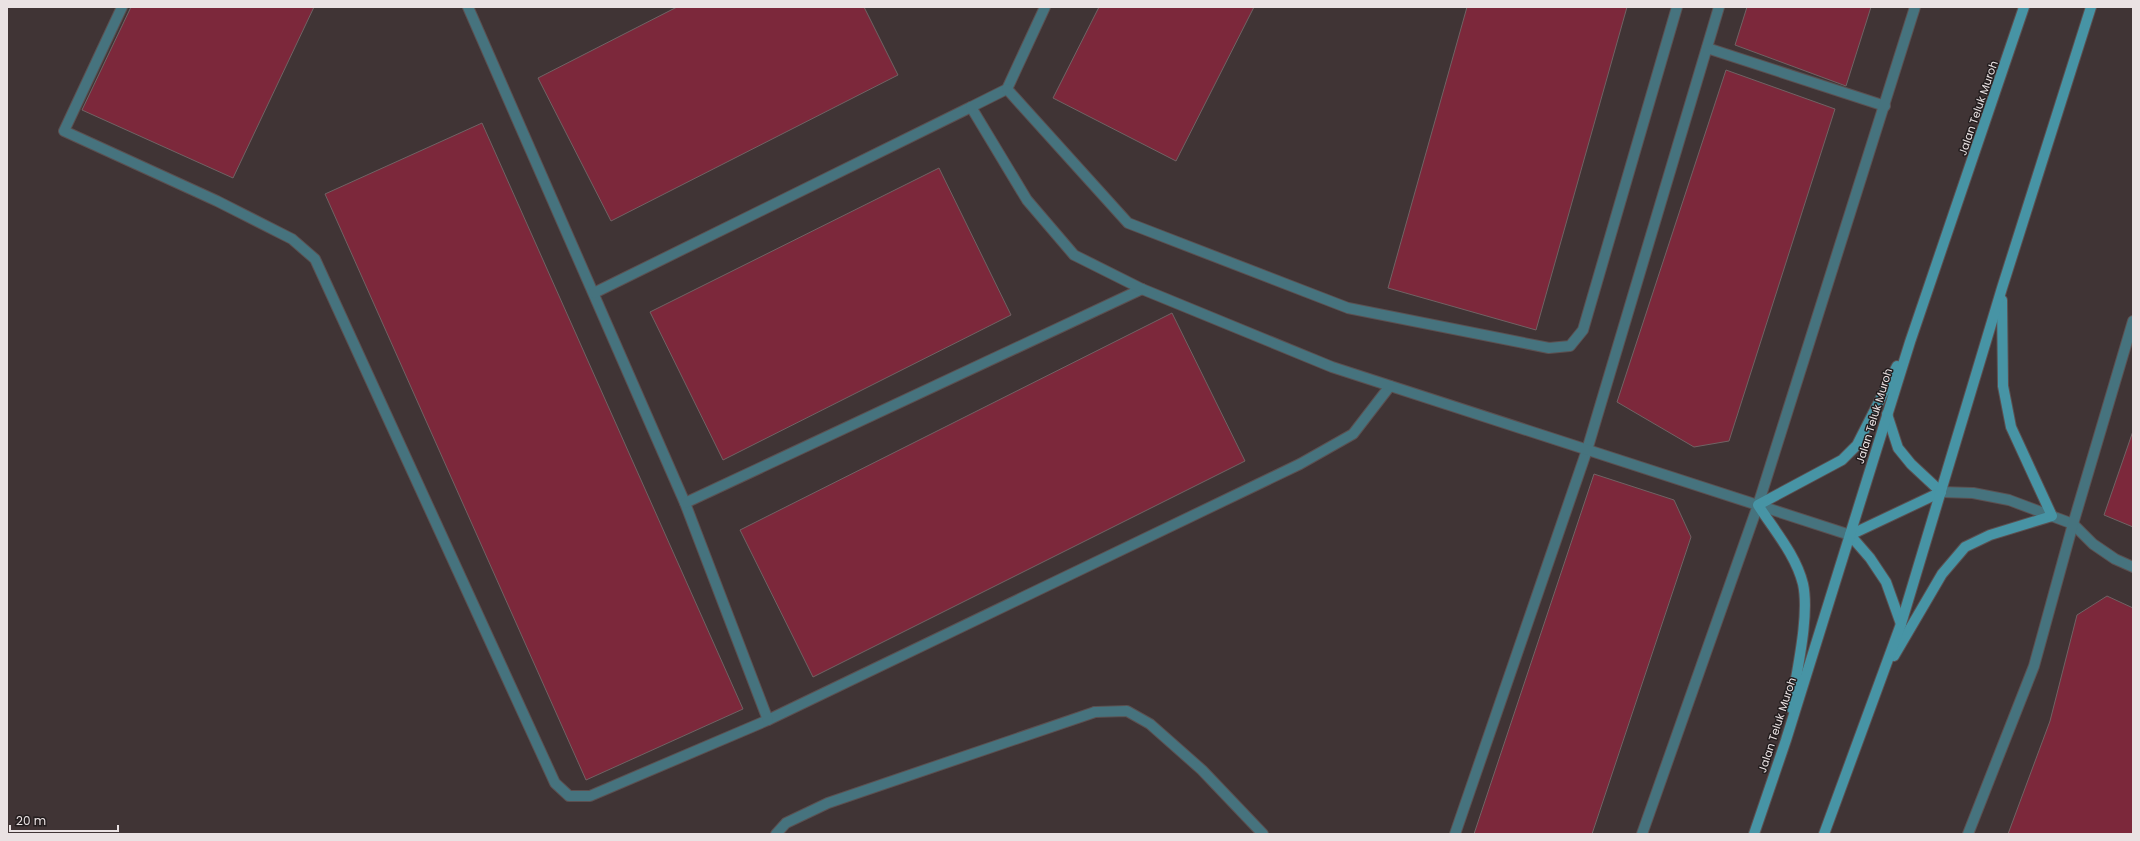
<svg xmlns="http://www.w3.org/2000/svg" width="2140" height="841" font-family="Poppins,sans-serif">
	<rect width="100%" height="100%" fill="#403435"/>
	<g fill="#7c283b" stroke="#706364">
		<polygon points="131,7 314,7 233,178 82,110"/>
		<polygon points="677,7 864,7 898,75 611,221 538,78"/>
		<polygon points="1099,7 1254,7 1176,161 1053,98"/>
		<polygon points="1467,7 1627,7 1536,330 1388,288"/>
		<polygon points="1747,7 1871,7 1846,86 1735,45"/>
		<polygon points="1726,70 1835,109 1729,441 1694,447 1617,402"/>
		<polygon points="482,123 743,709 586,780 325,194"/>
		<polygon points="939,168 1011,315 723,460 650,312"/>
		<polygon points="1172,313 1245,461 813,677 740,530"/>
		<polygon points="2133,431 2133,527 2104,515"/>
		<polygon points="1594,474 1674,500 1691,537 1592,834 1474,834"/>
		<polygon points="2107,596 2133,608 2133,834 2008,834 2050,721 2077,615"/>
	</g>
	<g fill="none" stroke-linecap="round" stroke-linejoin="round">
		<defs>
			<g id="service">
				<polyline points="122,7 64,131 217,201 292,239 315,259 555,783 569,796 590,796 768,720 1300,464 1353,434 1390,386"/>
				<polyline points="468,7 685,503 768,720"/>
				<polyline points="1707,48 1885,106"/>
				<polyline points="594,293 971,107"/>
				<polyline points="685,503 1142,289"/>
				<polyline points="1095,712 1127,711 1150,724 1202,770 1263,834"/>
				<polyline points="1455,834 1587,450 1719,7"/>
			</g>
			<g id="minor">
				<polyline points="1045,7 1007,89 971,107 1027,200 1074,255 1142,289 1332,367 1850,535"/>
				<polyline points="1007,89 1128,223 1348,308 1549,348 1570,346 1583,330 1677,7"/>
				<polyline points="1941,492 1973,493 2009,500 2073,524 2093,544 2115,559 2133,567"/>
				<polyline points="776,834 786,823 828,803 1095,712"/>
				<polyline points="1642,834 1758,505 1915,7"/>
				<polyline points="1968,834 2034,666 2073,524 2133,321"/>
			</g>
			<g id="secondary">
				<polyline points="1887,414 1898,448 1911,464 1941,492"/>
				<polyline points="1850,535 1870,558 1886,582 1901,624"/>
				<polyline points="1850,535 1941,492"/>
				<polyline points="1894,656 1942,574 1965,547 1990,535 2052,516 2011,427 2003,386 2002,300"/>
				<path d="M 1791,708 C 1796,674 1810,616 1803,584 C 1796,555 1774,530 1758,505 L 1842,460 L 1857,445 L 1897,366"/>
				<polyline points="1754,834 1786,740 1910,342 2024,7"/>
				<polyline points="1824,834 1901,624 2002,288 2091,7"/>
			</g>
		</defs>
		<use href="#service" stroke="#5b5051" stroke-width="12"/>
		<use href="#minor" stroke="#5b5051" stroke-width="12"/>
		<use href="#secondary" stroke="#5b5051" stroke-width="12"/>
		<use href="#service" stroke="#46737e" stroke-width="10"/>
		<use href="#minor" stroke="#46737e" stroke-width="10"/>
		<use href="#secondary" stroke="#4794a5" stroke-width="10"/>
	</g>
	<g text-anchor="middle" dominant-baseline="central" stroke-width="3" stroke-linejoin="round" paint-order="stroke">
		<g font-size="11" fill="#eae2e3" stroke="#231d1e">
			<text transform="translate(1978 108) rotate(-71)">Jalan Teluk Muroh</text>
			<text transform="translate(1874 416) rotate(-73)">Jalan Teluk Muroh</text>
			<text transform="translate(1777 725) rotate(-72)">Jalan Teluk Muroh</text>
		</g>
	</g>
	<rect width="2140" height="841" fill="none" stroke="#eae2e3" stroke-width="16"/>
	<path d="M10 825v6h108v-6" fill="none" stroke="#eae2e3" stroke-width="2"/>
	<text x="16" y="825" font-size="12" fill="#eae2e3" stroke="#231d1e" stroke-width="3" paint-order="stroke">20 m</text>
</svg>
